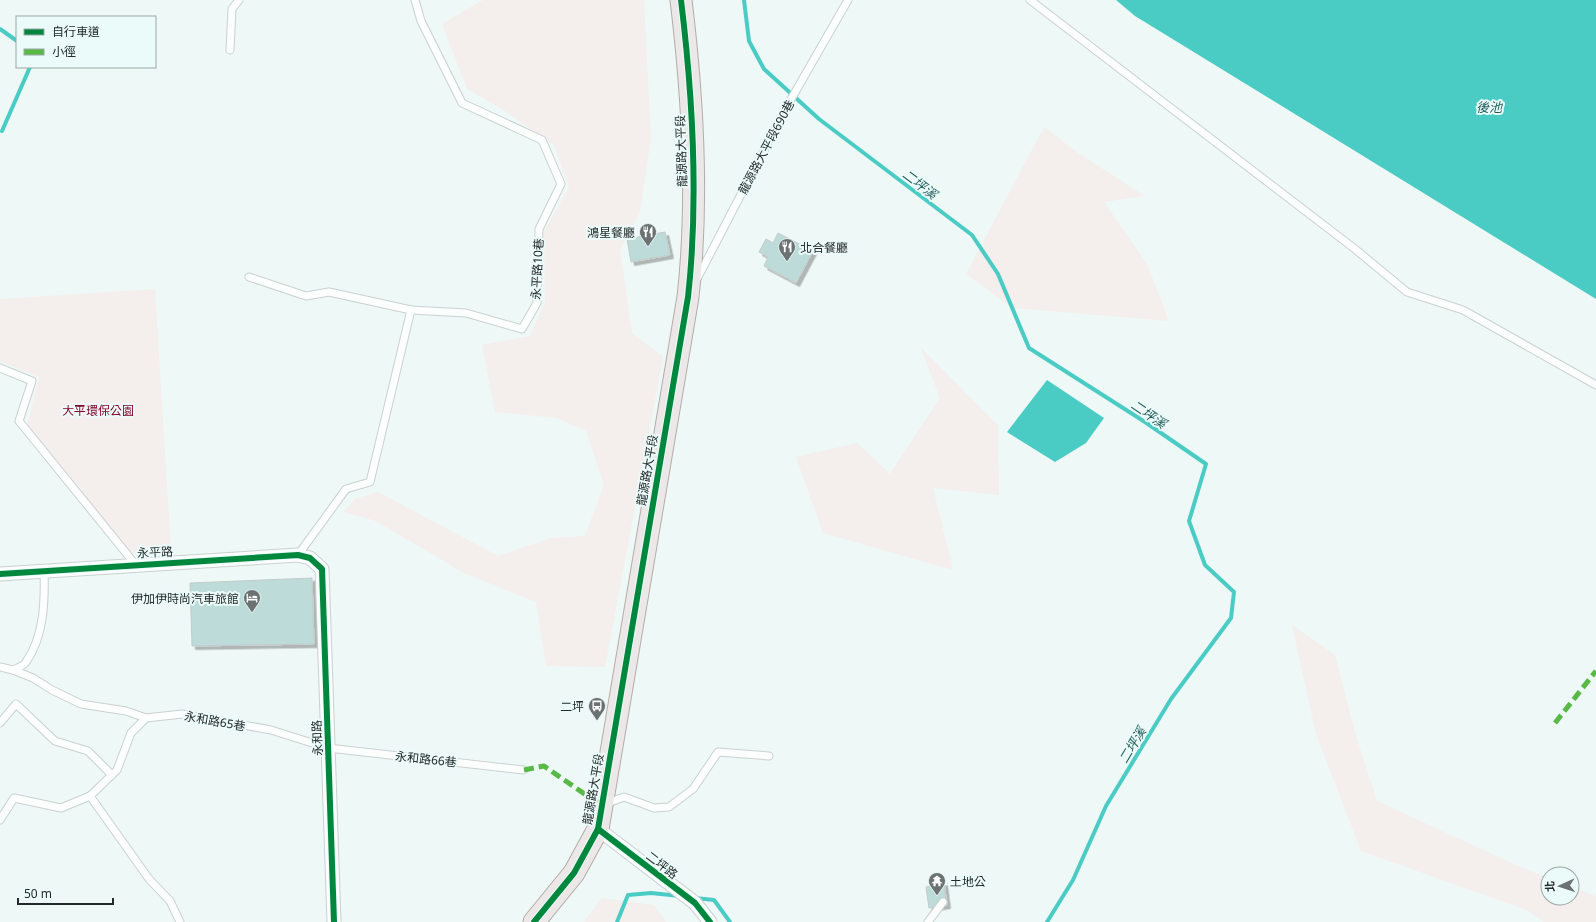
<svg xmlns="http://www.w3.org/2000/svg" width="1596" height="922" font-family="'Noto Sans','Noto Sans TC',sans-serif">
	<defs>
		<filter id="shadow"><feDropShadow dx="3.5" dy="3.5" stdDeviation="0" flood-color="#0004"/></filter>
	</defs>
	<rect width="100%" height="100%" fill="#eef8f6"/>
	<g fill="#f4eeed">
		<polygon points="483,0 644,0 651,138 640,212 620,249 632,333 663,357 605,667 546,666 536,602 462,572 376,521 344,512 355,499 378,492 498,556 551,538 585,536 604,485 586,431 557,418 495,412 482,345 530,336 545,302 544,232 569,187 554,145 499,107 467,89 442,24"/>
		<polygon points="1044,127 1078,153 1145,196 1104,202 1147,264 1169,321 1012,308 966,274"/>
		<polygon points="155,289 171,549 129,555 27,425 39,377 0,361 0,299"/>
		<polygon points="921,348 998,426 999,495 933,488 953,570 823,533 796,457 857,443 890,474 940,398"/>
		<polygon points="1292,625 1335,655 1356,736 1377,801 1518,866 1548,878 1548,898 1572,898 1572,887 1596,896 1596,922 1544,922 1527,910 1361,851 1316,734"/>
		<polygon points="602,898 654,905 666,922 584,922"/>
	</g>
	<g fill="#4accc5">
		<polygon points="1116,0 1596,0 1596,299 1135,16"/>
		<polygon points="1047,380 1104,418 1086,443 1055,462 1007,432"/>
	</g>
	<g fill="none" stroke-linecap="round" stroke-linejoin="round">
		<g stroke="#4accc5" stroke-width="4">
			<polyline points="744,0 749,41 764,69 819,119 972,235 998,274 1029,348 1145,422 1206,464 1189,521 1205,565 1234,592 1231,618 1171,699 1106,806 1073,880 1047,922"/>
			<polyline points="0,29 17,41"/>
			<polyline points="2,131 30,67"/>
			<polyline points="695,898 714,900 730,922"/>
			<polyline points="617,922 628,895 651,893 680,896"/>
		</g>
	</g>
	<g fill="#bcdbd9" stroke="#c4cbcb" filter="url(#shadow)">
		<polygon points="665,232 670,255 631,262 627,239"/>
		<polygon points="778,233 813,251 796,283 764,266 768,257 759,252 766,239 773,243"/>
		<polygon points="312,578 314,644 192,646 190,583"/>
		<polygon points="944,882 947,905 929,908 926,887"/>
	</g>
	<g fill="none" stroke-linecap="round" stroke-linejoin="round">
		<defs>
			<g id="lane">
				<polyline points="1030,0 1355,249 1407,292 1463,310 1596,385"/>
				<polyline points="230,50 232,9 239,0"/>
				<polyline points="249,277 306,296 329,292 411,310"/>
				<polyline points="697,279 786,108 848,0"/>
				<polyline points="0,368 32,381 19,421 135,564"/>
				<polyline points="298,555 346,489 370,482 411,310 466,313 522,329 537,303 539,229 561,184 542,140 462,103 421,21 415,0"/>
				<path d="M 0,667 L 13,670 C 17,668 24,666 26,662 C 44,637 45,601 44,571"/>
				<polyline points="13,670 33,678 52,690 81,704 126,711 146,718 182,714 271,730 328,748 524,770"/>
				<polyline points="0,723 16,704 55,741 88,751 112,775"/>
				<polyline points="90,796 149,879 170,901 180,922"/>
				<polyline points="605,804 624,797 654,808 669,807 693,789 718,752 769,756"/>
				<polyline points="0,820 14,798 61,808 90,796 117,770 131,733 146,718"/>
				<polyline points="928,922 943,902"/>
			</g>
			<g id="street">
				<polyline points="0,574 298,555 310,558 322,569 334,922"/>
				<polyline points="598,829 695,903 710,922"/>
			</g>
			<path id="primary" d="M 534,922 L 574,873 L 598,829 L 688,297 C 699,199 693,98 681,0"/>
		</defs>
		<use href="#lane" stroke="#cad1d0" stroke-width="9"/>
		<use href="#street" stroke="#cad1d0" stroke-width="15"/>
		<use href="#primary" stroke="#b3acab" stroke-width="23"/>
		<use href="#lane" stroke="#fcfefe" stroke-width="7"/>
		<use href="#street" stroke="#fcfefe" stroke-width="13"/>
		<use href="#primary" stroke="#ede8e8" stroke-width="21"/>
		<g stroke="#58b947" stroke-width="5" stroke-dasharray="10 5" stroke-linecap="butt">
			<polyline points="1555,723 1596,671"/>
			<polyline points="524,770 544,766 602,806"/>
		</g>
		<defs>
			<g id="cycleway">
				<polyline points="0,574 298,555 310,558 322,569 334,922"/>
				<polyline points="598,829 695,903 710,922"/>
				<path d="M 534,922 L 574,873 L 598,829 L 688,297 C 699,199 693,98 681,0"/>
			</g>
		</defs>
		<use href="#cycleway" stroke="#ebfbfa" stroke-width="8"/>
		<use href="#cycleway" stroke="#00873e" stroke-width="6"/>
	</g>
	<defs>
		<symbol id="restaurant-pin" viewBox="-11 -11 22 30"><path d="M0 17L-7.5 6A9.5 9.5 0 1 1 7.5 6Z" fill="#6b7271" stroke="#ebfbfa"/><path d="M-5-6h1v4h1v-4h1v4h1v-4h1v5L-1.5 .5V6h-2V.5L-5-1ZM5-6V6H3V1.5H1.5Q1.5-4 5-6Z" fill="#fff"/></symbol>
		<symbol id="hotel-pin" viewBox="-11 -11 22 30"><path d="M0 17L-7.5 6A9.5 9.5 0 1 1 7.5 6Z" fill="#6b7271" stroke="#ebfbfa"/><path d="M-6-4.5h1.5V1H6V5H4.5V3h-9V5H-6ZM-4 0a1.8 1.8 0 1 1 3.6 0ZM.5 0V-2.5h3Q6-2.5 6 0Z" fill="#fff"/></symbol>
		<symbol id="bus-pin" viewBox="-11 -11 22 30"><path d="M0 17L-7.5 6A9.5 9.5 0 1 1 7.5 6Z" fill="#6b7271" stroke="#ebfbfa"/><path d="M-5-6H5V4H4V6H2V4H-2V6H-4V4H-5ZM-3.5-4V0h7V-4ZM-3.5 1.2v1.5H-2V1.2ZM2 1.2v1.5H3.5V1.2Z" fill="#fff"/></symbol>
		<symbol id="temple-pin" viewBox="-11 -11 22 30"><path d="M0 17L-7.5 6A9.5 9.5 0 1 1 7.5 6Z" fill="#6b7271" stroke="#ebfbfa"/><path d="M0-6L5-2H3V0L6.5 2.5H4V6H1.5V3h-3V6H-4V2.5H-6.5L-3 0V-2H-5Z" fill="#fff"/></symbol>
	</defs>
	<g fill-rule="evenodd">
		<use href="#restaurant-pin" x="638" y="222" width="20" height="27"/>
		<use href="#restaurant-pin" x="777" y="237" width="20" height="27"/>
		<use href="#hotel-pin" x="242" y="588" width="20" height="27"/>
		<use href="#bus-pin" x="587" y="696" width="20" height="27"/>
		<use href="#temple-pin" x="927" y="871" width="20" height="27"/>
	</g>
	<g text-anchor="middle" dominant-baseline="central" stroke-width="4" stroke-linejoin="round" paint-order="stroke">
		<g font-size="12" fill="#242a29" stroke="#ebfbfa">
			<text transform="translate(766 147) rotate(-62)">龍源路大平段690巷</text>
			<text transform="translate(681 151) rotate(-92)">龍源路大平段</text>
			<text transform="translate(537 269) rotate(-87)">永平路10巷</text>
			<text transform="translate(647 470) rotate(-80)">龍源路大平段</text>
			<text transform="translate(155 552) rotate(-3)">永平路</text>
			<text transform="translate(215 721) rotate(10)">永和路65巷</text>
			<text transform="translate(317 738) rotate(-92)">永和路</text>
			<text transform="translate(426 759) rotate(6)">永和路66巷</text>
			<text transform="translate(593 789) rotate(-80)">龍源路大平段</text>
			<text transform="translate(662 865) rotate(37)">二坪路</text>
		</g>
		<g font-size="12" fill="#242a29" stroke="#ebfbfa" text-anchor="end">
			<text x="635" y="232">鴻星餐廳</text>
			<text x="800" y="247" text-anchor="start">北合餐廳</text>
			<text x="239" y="598">伊加伊時尚汽車旅館</text>
			<text x="584" y="706">二坪</text>
			<text x="950" y="881" text-anchor="start">土地公</text>
		</g>
		<g font-size="12" fill="#840625" stroke="#ebfbfa">
			<text x="98" y="410">大平環保公園</text>
		</g>
		<g font-size="13" font-style="italic" fill="#235e5a" stroke="#ebfbfa">
			<text x="1489" y="107">後池</text>
			<text transform="translate(920 184) rotate(37)">二坪溪</text>
			<text transform="translate(1149 414) rotate(34)">二坪溪</text>
			<text transform="translate(1132 745) rotate(-59)">二坪溪</text>
		</g>
	</g>
	<rect x="16" y="16" width="140" height="52" fill="#ebfbfa" stroke="#9ba7a6"/>
	<rect x="24" y="29" width="20" height="6" fill="#00873e" stroke="#9ba7a6"/>
	<text x="52" y="36" font-size="12" fill="#242a29">自行車道</text>
	<rect x="24" y="49" width="20" height="6" fill="#58b947" stroke="#9ba7a6"/>
	<text x="52" y="56" font-size="12" fill="#242a29">小徑</text>
	<g transform="translate(1560 886) rotate(267)"><circle r="19" fill="#ebfbfa" stroke="#9ba7a6"/>
	<path d="M0-3L7 15L0 10L-7 15Z" fill="#6b7271"/>
	<text y="-6" font-size="11" font-weight="bold" text-anchor="middle" fill="#242a29">北</text>
	</g>
	<path d="M18 898v6h95v-6" fill="none" stroke="#242a29" stroke-width="2"/>
	<text x="24" y="898" font-size="12" fill="#242a29" stroke="#ebfbfa" stroke-width="3" paint-order="stroke">50 m</text>
</svg>
